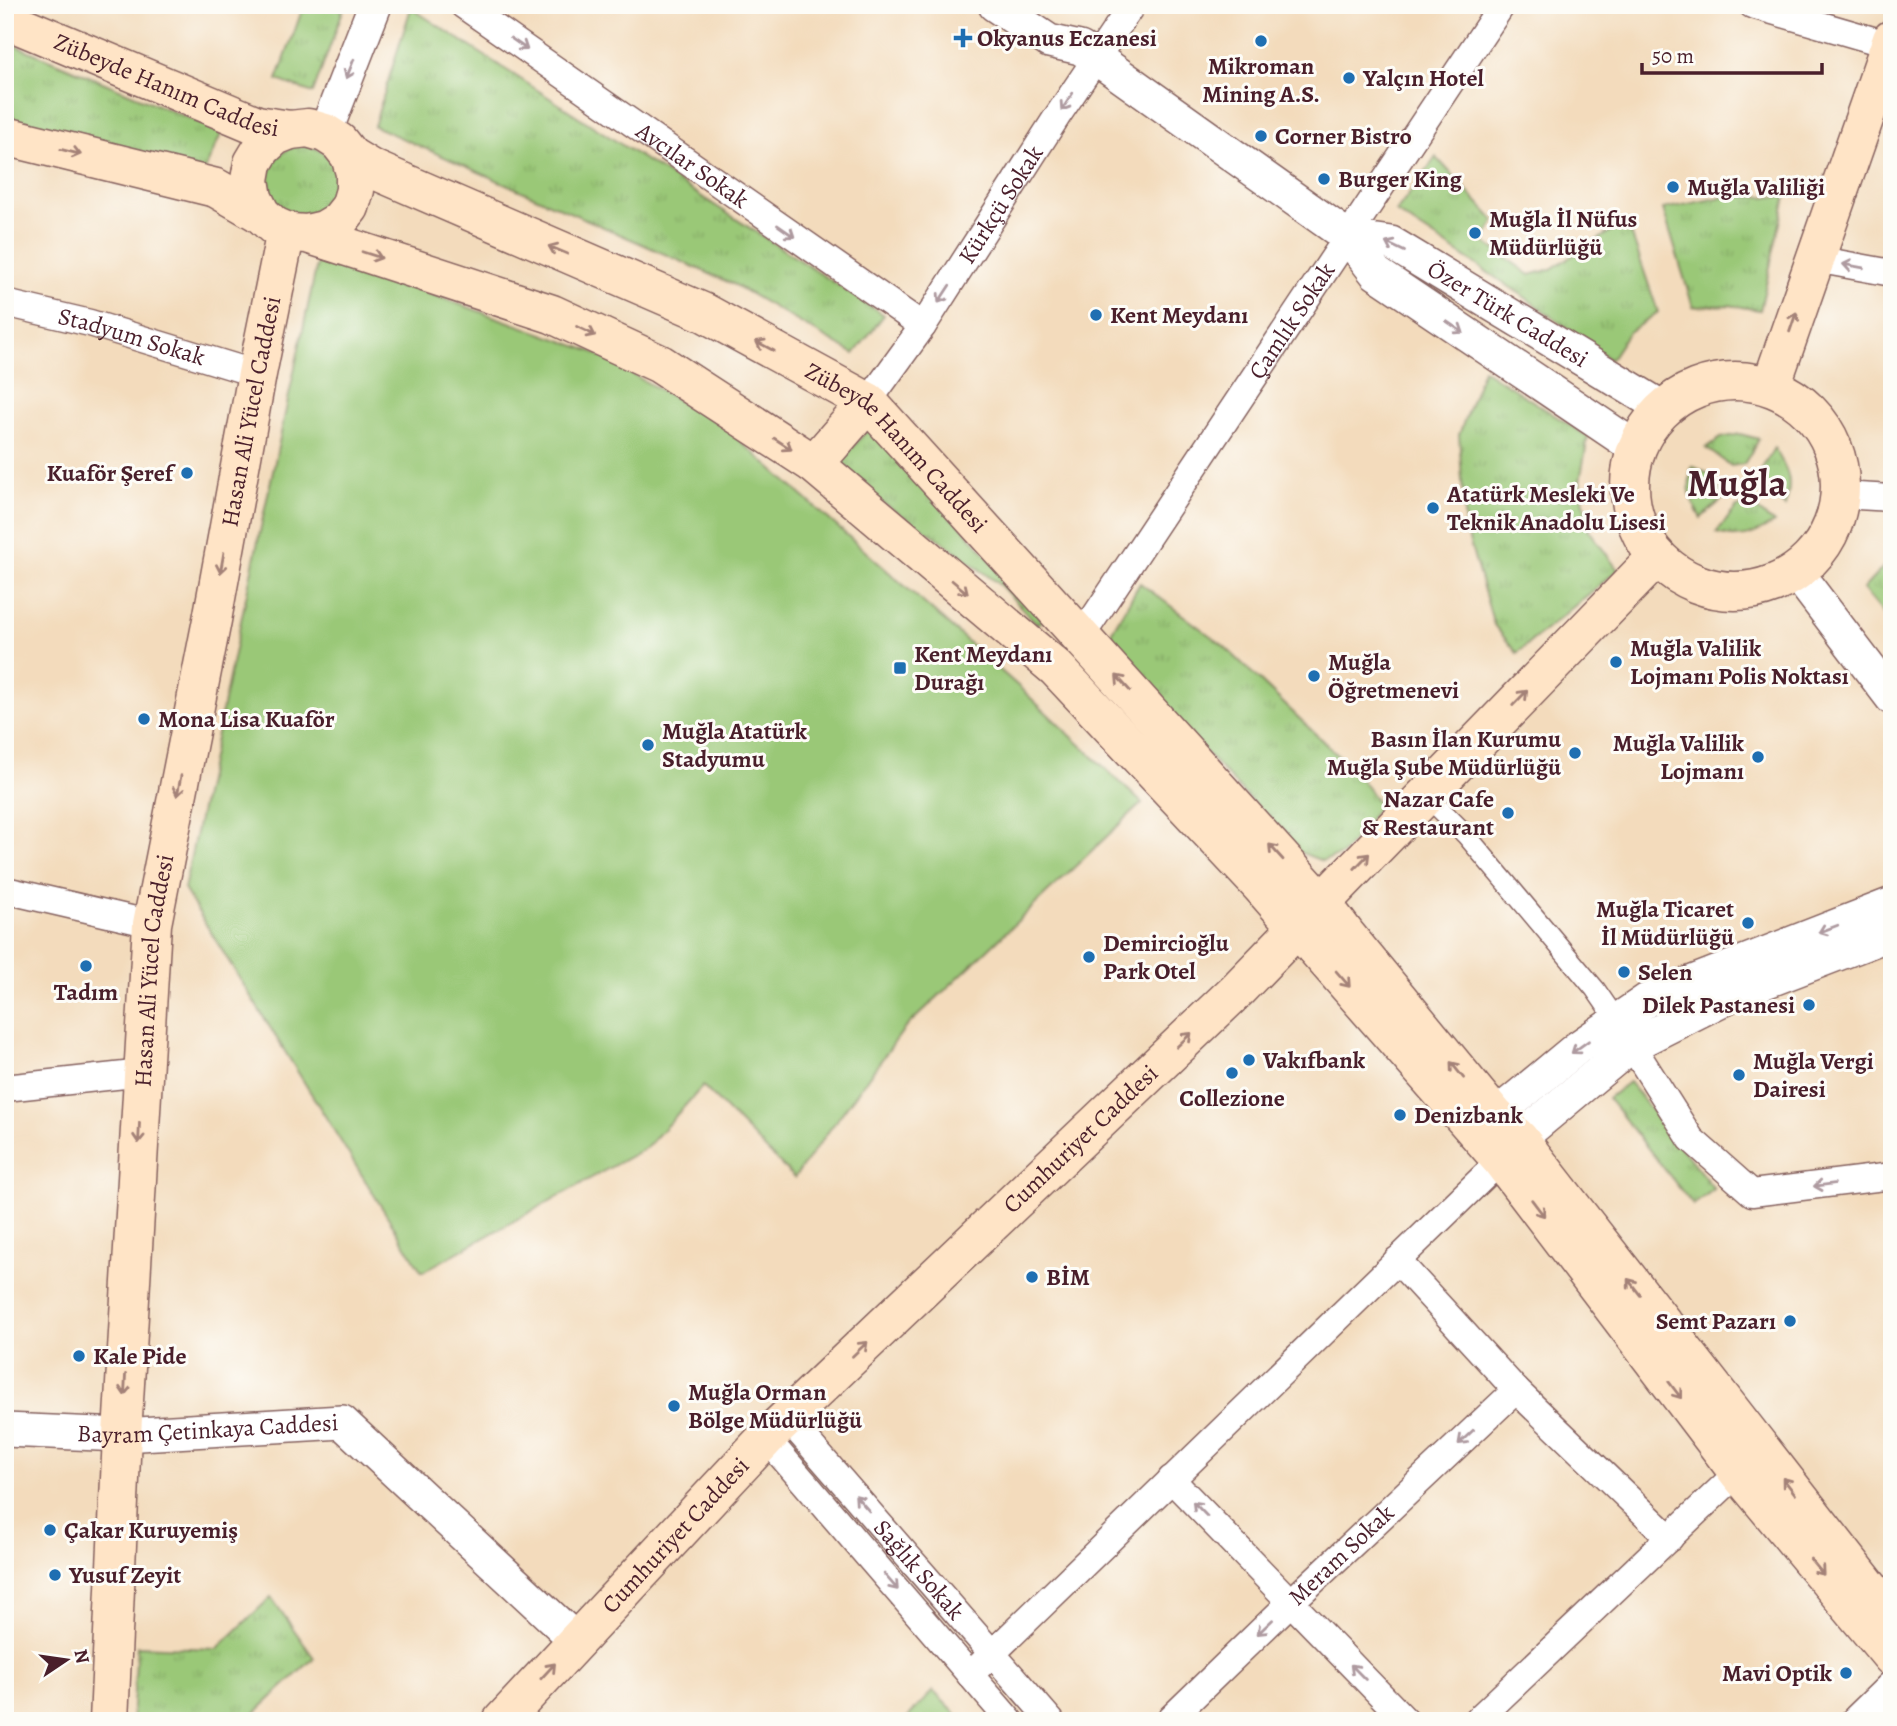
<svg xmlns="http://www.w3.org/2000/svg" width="1897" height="1726" font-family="Alegreya,serif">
	<defs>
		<pattern id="grass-tufts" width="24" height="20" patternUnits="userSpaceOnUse" patternTransform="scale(1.75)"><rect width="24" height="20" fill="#9ac877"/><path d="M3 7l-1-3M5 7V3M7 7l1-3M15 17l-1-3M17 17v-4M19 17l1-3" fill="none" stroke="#86ab67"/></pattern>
	</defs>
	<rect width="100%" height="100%" fill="#fdfcf7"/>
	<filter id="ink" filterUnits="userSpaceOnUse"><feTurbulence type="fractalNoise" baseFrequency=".0143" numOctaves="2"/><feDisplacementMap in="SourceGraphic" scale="14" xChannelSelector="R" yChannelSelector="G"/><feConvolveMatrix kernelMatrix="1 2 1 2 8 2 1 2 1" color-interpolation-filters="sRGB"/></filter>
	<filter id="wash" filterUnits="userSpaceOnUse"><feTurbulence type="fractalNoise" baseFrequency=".00686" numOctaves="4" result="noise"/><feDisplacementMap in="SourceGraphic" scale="28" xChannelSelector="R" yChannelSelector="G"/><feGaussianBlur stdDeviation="1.57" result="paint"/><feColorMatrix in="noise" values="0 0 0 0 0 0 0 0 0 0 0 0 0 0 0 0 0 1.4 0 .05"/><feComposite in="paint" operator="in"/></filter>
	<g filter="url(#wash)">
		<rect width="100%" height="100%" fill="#f3dbbc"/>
		<g fill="url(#grass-tufts)" stroke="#727451" stroke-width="2">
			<polygon points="304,5 345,5 313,93 277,80"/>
			<polygon points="411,8 884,315 854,354 735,285 374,126"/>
			<polygon points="5,41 222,132 204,172 5,118"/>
			<circle cx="303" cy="180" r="34"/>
			<polygon points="1436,157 1495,221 1483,241 1530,275 1551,269 1627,221 1658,312 1628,333 1610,360 1522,295 1396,212"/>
			<polygon points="1727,196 1786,197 1760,310 1729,305 1693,307 1663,209"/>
			<polygon points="1483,369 1588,437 1580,481 1589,530 1618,570 1517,653 1494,625 1465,526 1459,435"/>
			<polygon points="876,429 1044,620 1037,624 1001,586 938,538 852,484 840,463 866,431"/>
			<polygon points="1740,434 1759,439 1744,464 1731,466 1706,448 1721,438"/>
			<path d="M 1774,448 C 1789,471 1793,480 1785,507 L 1761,488 L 1760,472 Z"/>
			<path d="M 1692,466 L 1711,475 L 1724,498 L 1701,518 C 1689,498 1687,489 1692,466 Z"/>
			<path d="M 1751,505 L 1774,523 C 1750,537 1744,540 1716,533 L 1737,507 Z"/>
			<polygon points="1892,556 1892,624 1863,589 1889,561"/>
			<polygon points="1140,583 1224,646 1358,775 1380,805 1342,855 1322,861 1297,851 1105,643"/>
			<polygon points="1629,1082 1714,1189 1693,1205 1608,1098"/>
			<polygon points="271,1597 314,1658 246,1721 132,1721 137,1646 217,1649"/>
		</g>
		<g fill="#9ac877" stroke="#727451" stroke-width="2">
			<polygon points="319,254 593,352 722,425 1018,686 1142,803 905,1028 794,1178 703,1086 647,1147 422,1272 184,889"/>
			<polygon points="933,1691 963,1721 904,1721"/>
		</g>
	</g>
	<g filter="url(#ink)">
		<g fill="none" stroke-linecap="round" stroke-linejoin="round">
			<defs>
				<polyline id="pedestrian" points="1426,795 1466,835 1595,989 1617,1021"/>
				<g id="minor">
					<path id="s1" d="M 463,5 L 923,326"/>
					<polyline points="1752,5 1890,45"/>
					<polyline points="1815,259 1892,273"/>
					<path id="s2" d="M 5,303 L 90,323 L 257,374"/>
					<path id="s3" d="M 868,402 L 923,326 L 1058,115 L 1132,5"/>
					<polyline points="1840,495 1892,498"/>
					<path id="s4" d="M 1081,637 L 1502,5"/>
					<polyline points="5,890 152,924"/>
					<polyline points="1622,1030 1691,1139 1752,1193 1892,1176"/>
					<polyline points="5,1088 143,1073"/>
					<polyline points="1397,1260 1516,1390 1670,1538"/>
					<path id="s5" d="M 787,1418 L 1051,1721"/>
					<polyline points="766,1438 1010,1721"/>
					<polyline points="1171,1479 1406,1721"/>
					<polyline points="970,1675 1501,1160"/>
					<path id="s6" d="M 1168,1721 L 1290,1603 L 1516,1390"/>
					<polyline points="1476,1721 1749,1462"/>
				</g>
				<g id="tertiary">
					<polyline points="995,5 1049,41 1080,48 1096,58 1348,237 1376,273 1636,448"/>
					<polyline points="325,133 375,5"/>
					<path id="s7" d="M 1348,237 L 1391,243 L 1663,408"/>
					<polyline points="1796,572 1892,698"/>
					<polyline points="1478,1133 1495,1116 1577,1048 1647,1000 1892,904"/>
					<polyline points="1502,1159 1519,1139 1632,1045 1731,995 1892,933"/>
					<path id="s8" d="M 5,1430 L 122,1435 L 342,1422 L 576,1640"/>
					<polyline points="1858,1721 1892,1688"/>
				</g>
				<g id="secondary">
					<path id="s9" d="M 5,19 L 257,125 L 290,130"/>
					<polyline points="5,136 216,188 261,214"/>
					<path id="s10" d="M 350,156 L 370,168 L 705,313 L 868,402 L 1321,902 L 1346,935 L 1495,1116 L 1519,1139 L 1892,1617"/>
					<polyline points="307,234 324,230 339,221 350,207 355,190 355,173 350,156 339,142 325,133 308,128 290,130 275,136 262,148 253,163 250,180 253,198 261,214 274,226 290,233 307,234 360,251 552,314 660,364 814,464 1056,668 1261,886 1501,1160 1738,1472 1892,1657"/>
					<circle cx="1735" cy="486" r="105"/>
					<polyline points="1771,386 1892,39"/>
					<polyline points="814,464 868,402"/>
					<path id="s11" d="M 109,1721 L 122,1435 L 152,924 L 212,620 L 257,374 L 286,231"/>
					<path id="s12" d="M 502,1721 L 766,1438 L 1237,990 L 1657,557"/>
				</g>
			</defs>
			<use href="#pedestrian" stroke="#85615e" stroke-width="22"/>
			<use href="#minor" stroke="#85615e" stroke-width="29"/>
			<use href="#tertiary" stroke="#85615e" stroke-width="36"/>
			<use href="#secondary" stroke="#85615e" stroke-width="41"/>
			<use href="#pedestrian" stroke="#fff" stroke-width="19"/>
			<use href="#minor" stroke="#fff" stroke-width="26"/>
			<use href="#tertiary" stroke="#fff" stroke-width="33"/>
			<use href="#secondary" stroke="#ffe4c6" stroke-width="38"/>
		</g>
		<defs><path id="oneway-shaft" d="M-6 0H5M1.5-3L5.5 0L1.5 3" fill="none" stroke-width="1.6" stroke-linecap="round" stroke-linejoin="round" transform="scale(1.75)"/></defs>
		<g stroke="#ae9aa0">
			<use href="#oneway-shaft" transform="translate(519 44) rotate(35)"/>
			<use href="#oneway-shaft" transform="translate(350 69) rotate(112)"/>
			<use href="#oneway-shaft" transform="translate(1067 102) rotate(123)"/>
			<use href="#oneway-shaft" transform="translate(786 231) rotate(35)"/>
			<use href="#oneway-shaft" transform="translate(1395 247) rotate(-155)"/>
			<use href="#oneway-shaft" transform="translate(1853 266) rotate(-170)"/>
			<use href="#oneway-shaft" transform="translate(944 294) rotate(123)"/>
			<use href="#oneway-shaft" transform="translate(1455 327) rotate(34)"/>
			<use href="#oneway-shaft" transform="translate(1828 929) rotate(159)"/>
			<use href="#oneway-shaft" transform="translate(1580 1047) rotate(144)"/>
			<use href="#oneway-shaft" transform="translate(1824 1185) rotate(173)"/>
			<use href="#oneway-shaft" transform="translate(1466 1437) rotate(137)"/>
			<use href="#oneway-shaft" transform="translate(862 1503) rotate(-131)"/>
			<use href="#oneway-shaft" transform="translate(1200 1509) rotate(-134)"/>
			<use href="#oneway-shaft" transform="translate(891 1582) rotate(49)"/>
			<use href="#oneway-shaft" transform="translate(1265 1627) rotate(136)"/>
			<use href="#oneway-shaft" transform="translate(1358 1672) rotate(-135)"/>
		</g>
		<g stroke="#a48278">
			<use href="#oneway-shaft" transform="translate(71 152) rotate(14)"/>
			<use href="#oneway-shaft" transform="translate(558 250) rotate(-157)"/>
			<use href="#oneway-shaft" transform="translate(372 255) rotate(18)"/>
			<use href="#oneway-shaft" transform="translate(1793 322) rotate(-71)"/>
			<use href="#oneway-shaft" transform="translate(586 331) rotate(26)"/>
			<use href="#oneway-shaft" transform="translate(765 346) rotate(-152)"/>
			<use href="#oneway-shaft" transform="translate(783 444) rotate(33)"/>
			<use href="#oneway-shaft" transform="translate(222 563) rotate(100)"/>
			<use href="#oneway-shaft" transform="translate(960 587) rotate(40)"/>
			<use href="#oneway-shaft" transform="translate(1123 683) rotate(-132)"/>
			<use href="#oneway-shaft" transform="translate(1520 698) rotate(-46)"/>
			<use href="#oneway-shaft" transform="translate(179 786) rotate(101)"/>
			<use href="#oneway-shaft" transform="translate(1276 852) rotate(-132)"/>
			<use href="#oneway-shaft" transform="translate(1362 861) rotate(-46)"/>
			<use href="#oneway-shaft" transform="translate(1343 979) rotate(49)"/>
			<use href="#oneway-shaft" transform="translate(1184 1040) rotate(-44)"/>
			<use href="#oneway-shaft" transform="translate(1457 1070) rotate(-129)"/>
			<use href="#oneway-shaft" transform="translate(139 1133) rotate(93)"/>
			<use href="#oneway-shaft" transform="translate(1538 1208) rotate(53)"/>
			<use href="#oneway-shaft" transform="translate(1634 1287) rotate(-128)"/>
			<use href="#oneway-shaft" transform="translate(860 1349) rotate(-44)"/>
			<use href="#oneway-shaft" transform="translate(125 1385) rotate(93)"/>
			<use href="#oneway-shaft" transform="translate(1675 1390) rotate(53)"/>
			<use href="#oneway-shaft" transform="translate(1789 1486) rotate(-128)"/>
			<use href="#oneway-shaft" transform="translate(1817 1567) rotate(50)"/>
			<use href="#oneway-shaft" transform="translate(548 1671) rotate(-47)"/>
		</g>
	</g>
	<g fill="#1f6fb2" stroke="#fdfcf7" stroke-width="2.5">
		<path d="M959.5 27.5h7v7h7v7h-7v7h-7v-7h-7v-7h7z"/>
		<circle cx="1261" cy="41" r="7"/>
		<circle cx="1349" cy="78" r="7"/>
		<circle cx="1261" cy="136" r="7"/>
		<circle cx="1324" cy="179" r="7"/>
		<circle cx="1673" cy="187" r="7"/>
		<circle cx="1475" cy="233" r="7"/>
		<circle cx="1096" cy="315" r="7"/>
		<circle cx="187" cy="473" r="7"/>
		<circle cx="1433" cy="508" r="7"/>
		<circle cx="1616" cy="662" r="7"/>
		<rect x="893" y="661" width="14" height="14" rx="3.5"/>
		<circle cx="1314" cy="676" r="7"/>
		<circle cx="144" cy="719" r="7"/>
		<circle cx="648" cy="745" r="7"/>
		<circle cx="1575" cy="753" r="7"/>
		<circle cx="1758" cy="757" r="7"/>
		<circle cx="1508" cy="813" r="7"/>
		<circle cx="1748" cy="923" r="7"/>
		<circle cx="1089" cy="957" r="7"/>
		<circle cx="86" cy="966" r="7"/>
		<circle cx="1624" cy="972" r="7"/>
		<circle cx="1809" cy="1005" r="7"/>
		<circle cx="1249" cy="1060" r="7"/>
		<circle cx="1232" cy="1073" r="7"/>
		<circle cx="1739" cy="1075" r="7"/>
		<circle cx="1400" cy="1115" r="7"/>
		<circle cx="1032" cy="1277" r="7"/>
		<circle cx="1790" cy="1321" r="7"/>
		<circle cx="79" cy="1356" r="7"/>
		<circle cx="674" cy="1406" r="7"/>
		<circle cx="50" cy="1530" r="7"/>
		<circle cx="55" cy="1575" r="7"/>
		<circle cx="1846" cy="1673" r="7"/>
	</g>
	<g text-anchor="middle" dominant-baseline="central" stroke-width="6" stroke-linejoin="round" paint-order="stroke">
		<g font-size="24" font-weight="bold" fill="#4a1f2b" stroke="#fdfcf7" text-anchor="start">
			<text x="977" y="38">Okyanus Eczanesi</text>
			<text x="1261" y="66" text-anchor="middle">Mikroman<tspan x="1261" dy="28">Mining A.S.</tspan></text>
			<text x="1363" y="78">Yalçın Hotel</text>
			<text x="1275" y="136">Corner Bistro</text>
			<text x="1338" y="179">Burger King</text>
			<text x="1687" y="187">Muğla Valiliği</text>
			<text x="1489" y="219">Muğla İl Nüfus<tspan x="1489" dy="28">Müdürlüğü</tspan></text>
			<text x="1110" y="315">Kent Meydanı</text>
			<text x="173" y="473" text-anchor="end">Kuaför Şeref</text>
			<text x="1447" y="494">Atatürk Mesleki Ve<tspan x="1447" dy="28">Teknik Anadolu Lisesi</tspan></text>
			<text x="1630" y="648">Muğla Valilik<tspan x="1630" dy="28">Lojmanı Polis Noktası</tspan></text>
			<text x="914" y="654">Kent Meydanı<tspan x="914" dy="28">Durağı</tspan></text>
			<text x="1328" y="662">Muğla<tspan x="1328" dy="28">Öğretmenevi</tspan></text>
			<text x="158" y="719">Mona Lisa Kuaför</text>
			<text x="662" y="731">Muğla Atatürk<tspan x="662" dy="28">Stadyumu</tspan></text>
			<text x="1561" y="739" text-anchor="end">Basın İlan Kurumu<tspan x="1561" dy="28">Muğla Şube Müdürlüğü</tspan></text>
			<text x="1744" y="743" text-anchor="end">Muğla Valilik<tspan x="1744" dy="28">Lojmanı</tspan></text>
			<text x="1494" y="799" text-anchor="end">Nazar Cafe<tspan x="1494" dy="28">&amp; Restaurant</tspan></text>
			<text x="1734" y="909" text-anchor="end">Muğla Ticaret<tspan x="1734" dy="28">İl Müdürlüğü</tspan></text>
			<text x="1103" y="943">Demircioğlu<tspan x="1103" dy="28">Park Otel</tspan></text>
			<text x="1638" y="972">Selen</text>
			<text x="86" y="992" text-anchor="middle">Tadım</text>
			<text x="1795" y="1005" text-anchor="end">Dilek Pastanesi</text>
			<text x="1263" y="1060">Vakıfbank</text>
			<text x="1753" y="1061">Muğla Vergi<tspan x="1753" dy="28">Dairesi</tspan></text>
			<text x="1232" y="1098" text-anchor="middle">Collezione</text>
			<text x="1414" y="1115">Denizbank</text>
			<text x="1046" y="1277">BİM</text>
			<text x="1776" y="1321" text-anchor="end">Semt Pazarı</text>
			<text x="93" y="1356">Kale Pide</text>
			<text x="688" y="1392">Muğla Orman<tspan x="688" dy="28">Bölge Müdürlüğü</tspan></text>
			<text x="64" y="1530">Çakar Kuruyemiş</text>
			<text x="69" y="1575">Yusuf Zeyit</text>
			<text x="1832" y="1673" text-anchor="end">Mavi Optik</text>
		</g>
		<g font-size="24" fill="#4a1f2b" stroke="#fdfcf7">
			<text stroke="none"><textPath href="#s9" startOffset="175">Zübeyde Hanım Caddesi</textPath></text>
			<text stroke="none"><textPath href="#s1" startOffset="280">Avcılar Sokak</textPath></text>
			<text stroke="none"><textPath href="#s3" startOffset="238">Kürkçü Sokak</textPath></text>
			<text stroke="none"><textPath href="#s7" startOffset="180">Özer Türk Caddesi</textPath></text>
			<text stroke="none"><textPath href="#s4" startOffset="380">Çamlık Sokak</textPath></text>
			<text stroke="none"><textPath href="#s2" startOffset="131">Stadyum Sokak</textPath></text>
			<text stroke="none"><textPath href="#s11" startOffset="1320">Hasan Ali Yücel Caddesi</textPath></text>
			<text stroke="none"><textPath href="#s10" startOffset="625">Zübeyde Hanım Caddesi</textPath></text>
			<text stroke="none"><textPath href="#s11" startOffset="752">Hasan Ali Yücel Caddesi</textPath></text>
			<text stroke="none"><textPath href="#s12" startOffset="821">Cumhuriyet Caddesi</textPath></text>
			<text stroke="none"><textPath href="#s8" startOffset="203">Bayram Çetinkaya Caddesi</textPath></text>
			<text stroke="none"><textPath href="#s12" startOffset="254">Cumhuriyet Caddesi</textPath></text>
			<text stroke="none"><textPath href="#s6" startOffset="240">Meram Sokak</textPath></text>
			<text stroke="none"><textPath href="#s5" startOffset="201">Sağlık Sokak</textPath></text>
		</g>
		<g font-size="38" font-weight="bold" fill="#4a1f2b" stroke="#fdfcf7">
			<text x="1737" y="483">Muğla</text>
		</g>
	</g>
	<rect width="1897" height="1726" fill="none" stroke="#fdfcf7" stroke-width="28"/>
	<g transform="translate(66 1660) rotate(77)" stroke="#fdfcf7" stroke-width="5" paint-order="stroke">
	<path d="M0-5L12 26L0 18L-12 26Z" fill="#4a1f2b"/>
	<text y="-10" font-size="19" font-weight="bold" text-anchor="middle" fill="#4a1f2b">N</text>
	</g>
	<path d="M1642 63v10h180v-10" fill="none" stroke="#4a1f2b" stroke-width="3.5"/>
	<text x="1652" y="63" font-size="21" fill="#4a1f2b" stroke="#fdfcf7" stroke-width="5" paint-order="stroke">50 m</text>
</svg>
